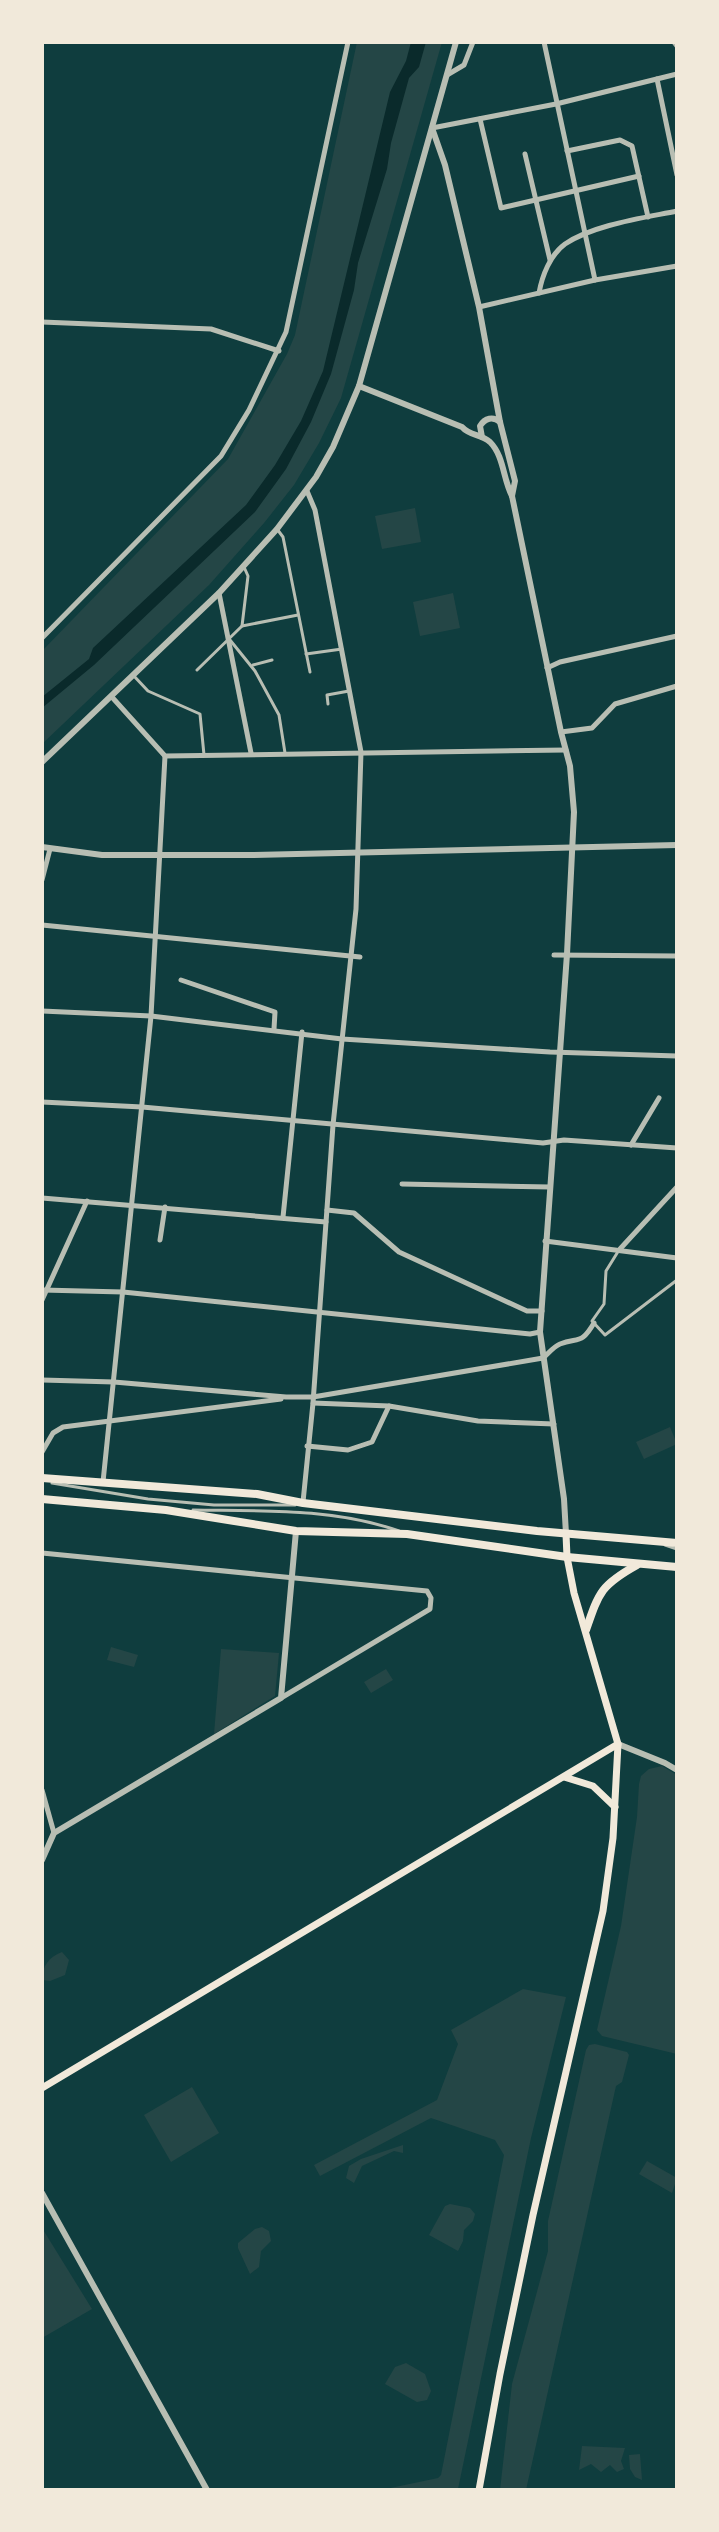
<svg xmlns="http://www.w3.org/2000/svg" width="719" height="2532" font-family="'Noto Serif',serif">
	<rect width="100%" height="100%" fill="#0f3d3e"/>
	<g fill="#244646">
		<polygon points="357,42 442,42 341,398 319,443 294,485 264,523 209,585 42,744 42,651 228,459 287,354 295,335"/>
		<polygon points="415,508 421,542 382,549 375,516"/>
		<polygon points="453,593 460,628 420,636 413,602"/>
		<polygon points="670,1427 677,1444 644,1459 636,1442"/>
		<polygon points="111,1647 138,1655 134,1667 107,1660"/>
		<polygon points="221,1649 279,1653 275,1696 214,1734"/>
		<polygon points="386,1669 393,1680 371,1693 364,1682"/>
		<polygon points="662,1766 677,1775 677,2054 602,2036 597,2030 621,1926 637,1817 639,1784 641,1776 649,1769"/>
		<path d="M 62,1952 L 69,1960 L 65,1975 L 50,1981 L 42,1980 C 42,1966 49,1957 62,1952 Z"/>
		<polygon points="523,1989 566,1997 531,2138 458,2489 381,2490 438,2478 441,2475 504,2155 495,2140 431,2118 320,2176 314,2165 437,2100 458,2044 451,2030"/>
		<polygon points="595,2044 627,2052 629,2055 622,2082 616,2086 526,2490 500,2490 512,2384 548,2251 548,2221 586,2050 589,2045"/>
		<polygon points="192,2087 219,2133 171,2162 144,2115"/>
		<polygon points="403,2145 403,2153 394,2151 362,2166 354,2183 346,2178 349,2166 361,2159"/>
		<polygon points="647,2161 677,2178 672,2193 639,2174"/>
		<polygon points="450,2204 470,2208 475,2214 473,2221 464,2230 463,2241 458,2251 429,2235 445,2206"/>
		<polygon points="262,2227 269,2231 271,2241 261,2251 259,2267 250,2274 238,2248 238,2243 255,2229"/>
		<polygon points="42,2228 92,2309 42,2338"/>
		<polygon points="406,2363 425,2374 431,2391 427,2400 417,2402 385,2384 395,2367"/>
		<polygon points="582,2446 625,2448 621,2461 624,2469 617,2472 610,2465 601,2472 591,2464 579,2470"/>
		<polygon points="640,2454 642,2480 635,2477 630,2469 629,2455"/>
	</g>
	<polygon fill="#0a2a2b" points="411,42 426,42 419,67 409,78 391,143 387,169 358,263 354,290 331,374 311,422 286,469 255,512 94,665 42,708 42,697 89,659 93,648 246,505 275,465 301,421 323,371 390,92 406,61"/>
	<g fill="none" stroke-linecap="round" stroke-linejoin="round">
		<g stroke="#b8beb3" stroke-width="3">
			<polyline points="277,529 283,537 310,672"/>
			<polyline points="242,626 248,576 244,567"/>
			<polyline points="230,640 255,671 279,715 285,753"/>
			<polyline points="306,654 342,649"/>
			<polyline points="253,665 272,660"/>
			<polyline points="197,670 242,626 298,615"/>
			<polyline points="133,675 148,691 200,714 204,755"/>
			<polyline points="328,704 327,695 349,691"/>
			<polyline points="619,1250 606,1271 604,1304 592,1321 605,1335 677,1280"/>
			<polyline points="52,1483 148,1499 214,1505 295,1505"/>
			<path d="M 193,1510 C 262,1511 334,1508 399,1531"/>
			<polyline points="665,1545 677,1549"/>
		</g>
		<g stroke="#b8beb3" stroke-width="5">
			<polyline points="544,42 595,280"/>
			<polyline points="674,42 677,46"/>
			<polyline points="447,75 464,65 473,42"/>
			<polyline points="657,79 677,175"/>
			<polyline points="480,119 501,208 639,176"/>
			<polyline points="432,128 556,104 677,74"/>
			<polyline points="567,151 620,140 632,146 648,217"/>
			<polyline points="525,154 550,260"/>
			<path d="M 539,293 C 542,276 550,255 565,244 C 593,225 643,218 677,211"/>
			<polyline points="479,307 595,280 677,266"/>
			<polyline points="42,322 211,329 279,351"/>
			<polyline points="219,593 251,753"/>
			<polyline points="42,638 221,456 249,410 286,332 348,42"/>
			<polyline points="547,668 560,662 677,636"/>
			<polyline points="111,696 165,756 566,750"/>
			<polyline points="561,732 592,728 615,704 677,686"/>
			<polyline points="42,880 50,849"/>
			<polyline points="42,925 360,957"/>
			<polyline points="554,955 677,956"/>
			<polyline points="181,980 275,1012 274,1029"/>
			<polyline points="42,1011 151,1016 342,1039 550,1052 677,1056"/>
			<polyline points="42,1102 142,1107 543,1143 564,1140 677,1148"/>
			<polyline points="631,1145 659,1098"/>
			<polyline points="402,1184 550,1187"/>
			<polyline points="42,1198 326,1222"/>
			<polyline points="327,1210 354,1213 399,1252 527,1311 542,1311"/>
			<polyline points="283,1217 302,1032"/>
			<polyline points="160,1240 165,1207"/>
			<polyline points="545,1241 677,1258"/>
			<polyline points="620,1249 677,1187"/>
			<polyline points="42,1290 123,1292 530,1334 540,1332"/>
			<polyline points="42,1300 87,1201"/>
			<path d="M 42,1380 L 114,1382 L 286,1397 L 313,1397 L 543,1358 C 548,1354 553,1347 560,1344 C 579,1337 581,1345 594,1323"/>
			<polyline points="313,1403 389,1406 478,1421 554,1424"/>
			<polyline points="307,1446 348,1450 372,1442 389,1406"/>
			<polyline points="42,1452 53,1433 63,1427 281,1399"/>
			<polyline points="103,1482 151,1016 165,756"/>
			<polyline points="303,1502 313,1403 333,1125 356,909 361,752 315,510 307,491"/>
			<polyline points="42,1553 427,1591 431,1598 430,1609 281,1698"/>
			<polyline points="42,1790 54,1833"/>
		</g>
		<g stroke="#b8beb3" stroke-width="6">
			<polyline points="432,128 445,165 479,307 500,422 515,481 512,496"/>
			<path d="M 359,386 L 462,427 C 470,436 481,434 490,442 C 504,456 503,479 512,496 L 561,732 L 570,766 L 574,812 L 567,954 L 540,1332 L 564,1499 L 566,1534"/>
			<path d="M 482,437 L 480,426 C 485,418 493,416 500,422"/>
			<polyline points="42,762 219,593 277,529 316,477 333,447 359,386 456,42"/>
			<polyline points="42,847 102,855 254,855 677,845"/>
			<polyline points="618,1744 665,1763 677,1770"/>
			<polyline points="42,1860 54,1833 281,1698 296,1531"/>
			<polyline points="42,2193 207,2490"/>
		</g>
		<g stroke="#f1e9da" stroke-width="7">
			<polyline points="564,1777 593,1786 615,1807"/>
			<polyline points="42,2088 618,1744"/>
			<polyline points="479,2490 500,2374 533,2215 603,1911 613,1838 618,1744 574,1593 567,1557 566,1534"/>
		</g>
		<g stroke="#f1e9da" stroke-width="8">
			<polyline points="42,1478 257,1494 303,1503 537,1531 677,1543"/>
			<polyline points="42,1499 166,1510 296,1531 407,1534 567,1557 677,1567"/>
			<path d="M 586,1630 C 599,1592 601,1585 637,1565"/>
		</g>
	</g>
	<rect width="719" height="2532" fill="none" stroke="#f1e9da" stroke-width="88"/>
</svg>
